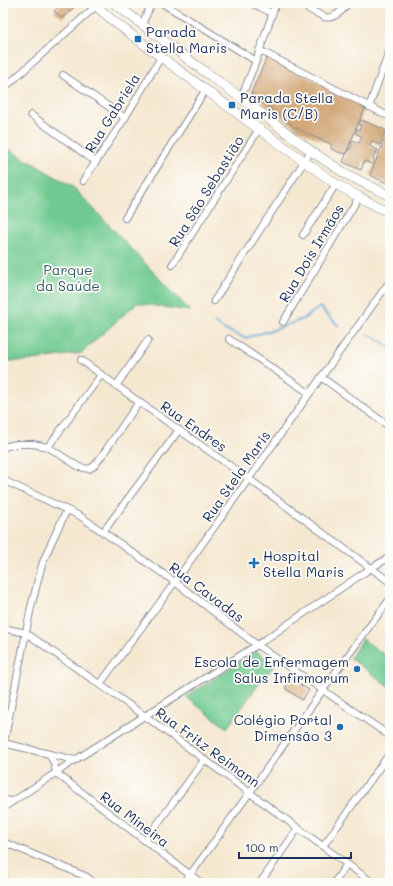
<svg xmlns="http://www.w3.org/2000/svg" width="393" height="886" font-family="Mali,sans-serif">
	<rect width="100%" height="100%" fill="#fdfcf7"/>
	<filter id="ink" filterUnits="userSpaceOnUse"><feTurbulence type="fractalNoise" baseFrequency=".025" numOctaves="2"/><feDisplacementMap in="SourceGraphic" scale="8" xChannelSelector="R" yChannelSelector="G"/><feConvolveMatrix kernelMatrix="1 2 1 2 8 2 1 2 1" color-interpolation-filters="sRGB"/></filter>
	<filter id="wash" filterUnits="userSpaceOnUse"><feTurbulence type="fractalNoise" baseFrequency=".012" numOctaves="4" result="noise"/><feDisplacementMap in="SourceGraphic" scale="16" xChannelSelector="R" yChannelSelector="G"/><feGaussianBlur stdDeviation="0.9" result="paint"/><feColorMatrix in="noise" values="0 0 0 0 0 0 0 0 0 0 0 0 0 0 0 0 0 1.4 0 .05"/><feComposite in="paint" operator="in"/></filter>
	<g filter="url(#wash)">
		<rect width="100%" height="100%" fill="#f5e8d1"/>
		<g fill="#70ca91" stroke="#467c78">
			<polygon points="3,146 73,187 190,311 137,303 81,353 25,361 3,361"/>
			<polygon points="363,639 390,659 390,687 350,658"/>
			<polygon points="256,651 275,665 261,681 227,728 186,697"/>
		</g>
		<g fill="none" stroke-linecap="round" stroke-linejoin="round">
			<g stroke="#5ea6d5" stroke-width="2">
				<polyline points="215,323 223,329 245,338 276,329 303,319 320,307 327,315 339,326"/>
				<polyline points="368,334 382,342 390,348"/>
			</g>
		</g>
		<g id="blocks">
			<g fill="#d3a97a">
				<polygon points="63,3 79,3 62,18 54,11"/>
				<polygon points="267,57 350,98 365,108 356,128 359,130 361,125 359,125 361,120 386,130 380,145 372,141 369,146 378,150 376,154 374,155 373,158 374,158 372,164 364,161 361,170 343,162 349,148 351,149 352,145 351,144 353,140 359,143 362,136 356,134 356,128 346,154 341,153 331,149 331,144 309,135 295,127 251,93"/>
				<polygon points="390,127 390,180 389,184 370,175"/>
				<polygon points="291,679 309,690 302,700 285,688"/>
			</g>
		</g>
	</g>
	<g filter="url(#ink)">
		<use href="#blocks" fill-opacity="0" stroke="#888c98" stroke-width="1"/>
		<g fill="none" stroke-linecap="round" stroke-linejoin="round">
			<defs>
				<g id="minor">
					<polyline points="162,3 256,61"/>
					<polyline points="251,3 272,13"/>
					<path d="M 297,3 L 324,17 C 334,20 342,11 348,3"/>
					<polyline points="142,24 152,3"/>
					<polyline points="259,50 390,117"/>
					<polyline points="63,75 125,118"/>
					<polyline points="3,89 96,6"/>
					<polyline points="241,98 256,61 276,3"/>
					<polyline points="369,107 390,49"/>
					<polyline points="31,115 96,162"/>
					<polyline points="83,181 125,118 161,57"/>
					<polyline points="125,218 206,89"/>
					<polyline points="303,235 336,184"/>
					<polyline points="172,265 259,129"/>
					<polyline points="214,301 311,151"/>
					<polyline points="283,322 359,197"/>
					<polyline points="229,339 309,393"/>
					<polyline points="81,360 139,402 249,479 390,582"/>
					<polyline points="321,377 390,427"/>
					<polyline points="116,386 148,340"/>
					<polyline points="3,447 17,444 33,444 48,447 79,467 89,469 94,466 101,457 139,402"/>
					<polyline points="48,447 101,375"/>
					<polyline points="3,480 80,516 175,582 257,645 390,736"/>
					<polyline points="103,532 179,430"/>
					<polyline points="3,628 26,633 145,716 373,883"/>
					<polyline points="100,684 175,582 390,281"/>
					<polyline points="3,743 75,760"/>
					<path d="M 3,747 L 31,607 C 35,593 38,578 42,565 C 49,546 58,528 67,510"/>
					<polyline points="49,754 54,763 56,773 201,883"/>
					<polyline points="3,800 13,801"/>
					<polyline points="3,808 75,760 257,645 371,568 390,557"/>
					<polyline points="145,841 204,760"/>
					<polyline points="3,842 66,868 87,877 94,883"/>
					<polyline points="323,846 390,753"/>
					<polyline points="3,877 5,883"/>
					<path d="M 184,883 C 254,789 319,692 390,599"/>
					<polyline points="260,883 298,828"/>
					<polyline points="334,883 347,864"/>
				</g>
				<g id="secondary">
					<polyline points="93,3 112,20 161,57 259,129 336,184 359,197 390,213"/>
					<polyline points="114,3 193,63 241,98 311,151 346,174 390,196"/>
				</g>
			</defs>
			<use href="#minor" stroke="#888c98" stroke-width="8"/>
			<use href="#secondary" stroke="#888c98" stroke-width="10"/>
			<use href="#minor" stroke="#fff" stroke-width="6"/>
			<use href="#secondary" stroke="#fff" stroke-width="9"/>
		</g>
	</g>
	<g fill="#1f6fb2" stroke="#fdfcf7" stroke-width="1.5">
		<rect x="134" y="35" width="8" height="8" rx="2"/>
		<rect x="228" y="101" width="8" height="8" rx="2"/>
		<path d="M252 557h4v4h4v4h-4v4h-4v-4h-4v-4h4z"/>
		<circle cx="357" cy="669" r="4"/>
		<circle cx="340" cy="727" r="4"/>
	</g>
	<g text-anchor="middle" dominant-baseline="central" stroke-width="3.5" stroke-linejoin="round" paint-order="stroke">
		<g font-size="14" fill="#1b2f5e" stroke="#fdfcf7" text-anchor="start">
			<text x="146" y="31">Parada<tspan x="146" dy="16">Stella Maris</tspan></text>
			<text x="240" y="97">Parada Stella<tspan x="240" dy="16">Maris (C/B)</tspan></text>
			<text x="263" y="555">Hospital<tspan x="263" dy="16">Stella Maris</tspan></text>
			<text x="349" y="661" text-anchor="end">Escola de Enfermagem<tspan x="349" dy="16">Salus Infirmorum</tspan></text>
			<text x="332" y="719" text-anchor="end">Colégio Portal<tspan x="332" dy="16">Dimensão 3</tspan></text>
		</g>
		<g font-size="14" fill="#1b2f5e" stroke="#fdfcf7">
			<text transform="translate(112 113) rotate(-58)">Rua Gabriela</text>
			<text transform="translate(206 191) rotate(-58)">Rua São Sebastião</text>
			<text transform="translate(311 253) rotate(-59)">Rua Dois Irmãos</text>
			<text transform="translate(194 426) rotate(35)">Rua Endres</text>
			<text transform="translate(236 476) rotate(-55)">Rua Stela Maris</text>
			<text transform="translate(207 592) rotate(37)">Rua Cavadas</text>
			<text transform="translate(208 747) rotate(36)">Rua Fritz Reimann</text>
			<text transform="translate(135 819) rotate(37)">Rua Mineira</text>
		</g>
		<g font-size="14" fill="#355e6d" stroke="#fdfcf7">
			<text x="68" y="269">Parque<tspan x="68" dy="16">da Saúde</tspan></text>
		</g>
	</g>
	<rect width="393" height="886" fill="none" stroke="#fdfcf7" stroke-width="16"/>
	<path d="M239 852v6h112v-6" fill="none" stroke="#1b2f5e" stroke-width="2"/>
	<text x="245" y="852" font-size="12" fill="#1b2f5e" stroke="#fdfcf7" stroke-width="3" paint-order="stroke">100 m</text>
</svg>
